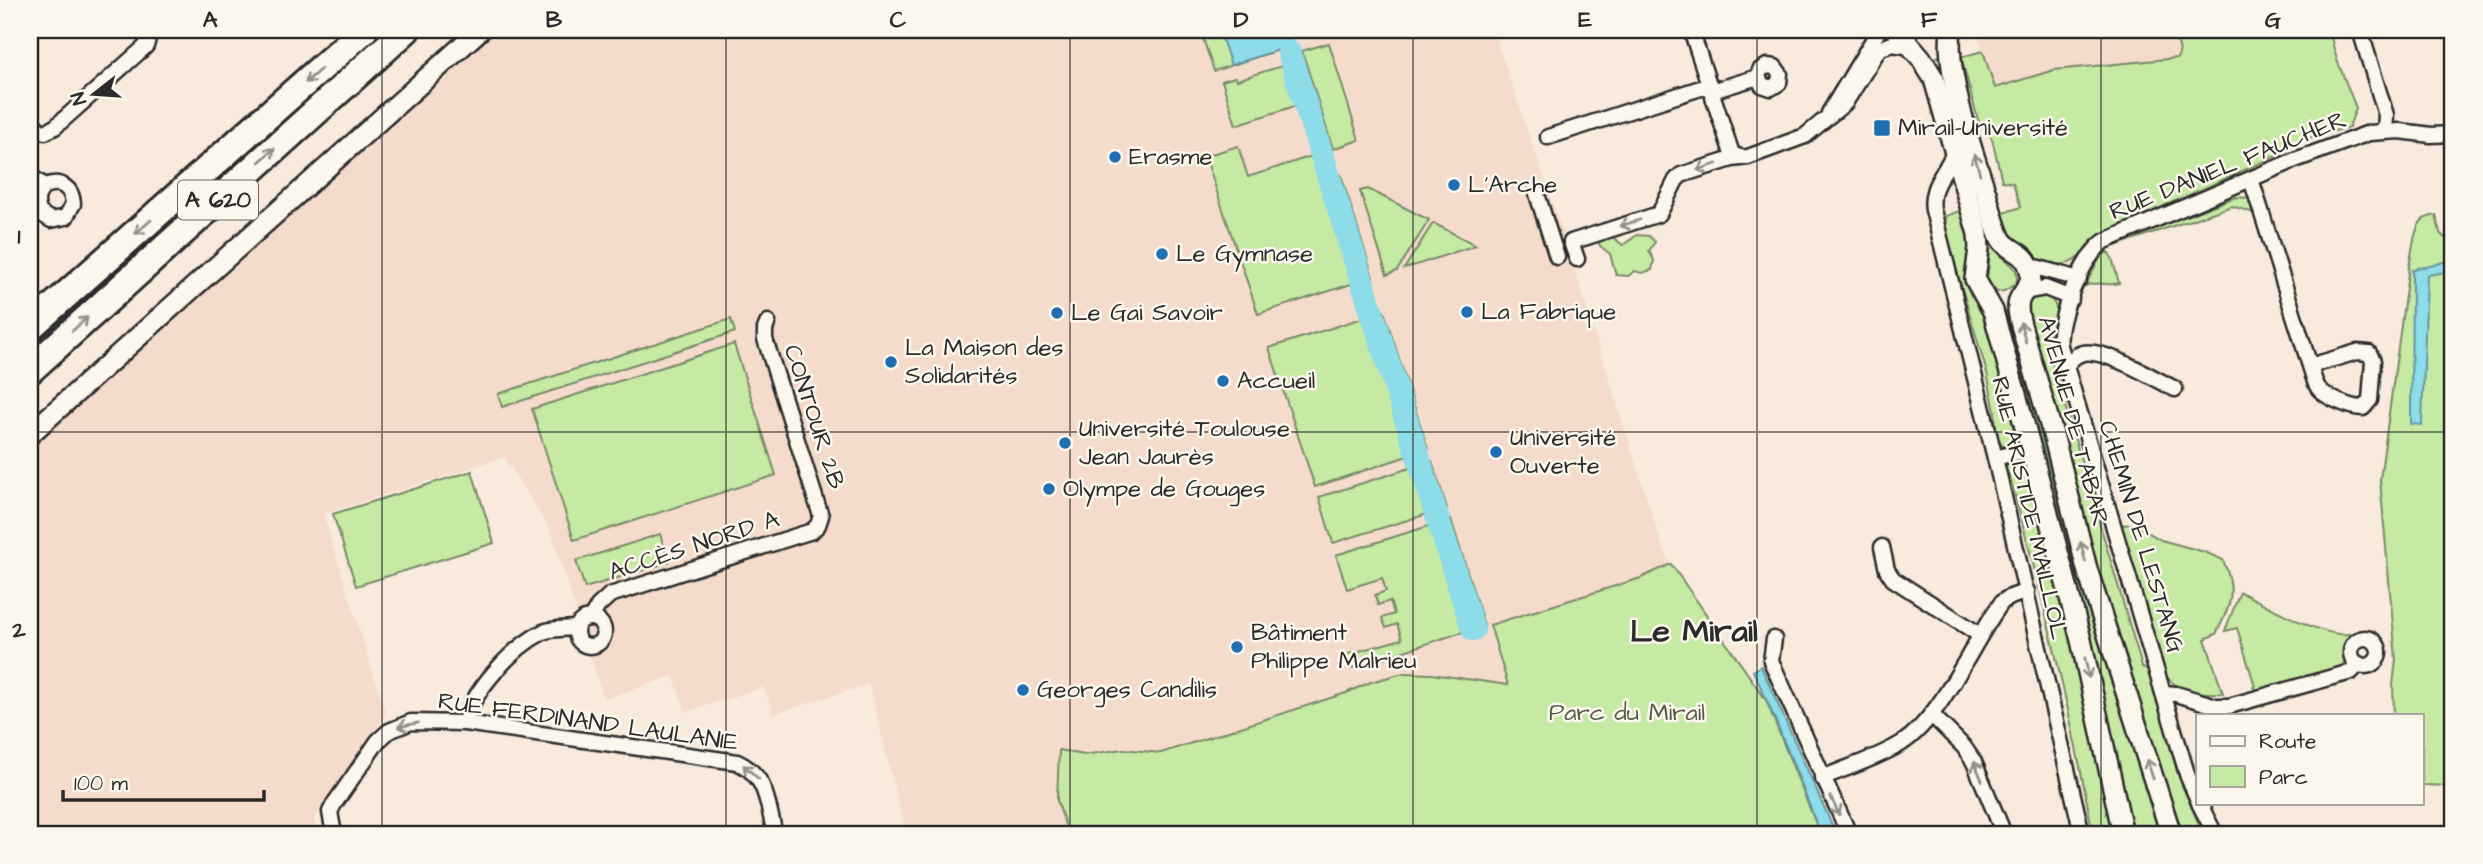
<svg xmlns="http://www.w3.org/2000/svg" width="2483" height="864" font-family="'Architects Daughter',sans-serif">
	<rect width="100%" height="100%" fill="#f8eadd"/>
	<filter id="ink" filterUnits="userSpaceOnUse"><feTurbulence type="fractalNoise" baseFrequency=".0143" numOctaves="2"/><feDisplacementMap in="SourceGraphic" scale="14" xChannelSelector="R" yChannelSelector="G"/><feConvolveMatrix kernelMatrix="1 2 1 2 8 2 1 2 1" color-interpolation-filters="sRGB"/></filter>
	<g filter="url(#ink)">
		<g fill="#f5dbcb">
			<polygon points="491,30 1493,30 1565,239 1662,546 1671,564 1766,700 1820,834 906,834 869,684 773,714 764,687 686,712 673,676 604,699 550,529 504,457 323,514 386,714 314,819 317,834 30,834 30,438"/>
			<polygon points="1976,30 2169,30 2180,50 2177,58 2170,59 2054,70 1995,88"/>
		</g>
		<g fill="#c6e9a3" stroke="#788a67" stroke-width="2">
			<polygon points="1200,30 1286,30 1291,46 1214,71"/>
			<path d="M 2177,30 L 2329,30 L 2337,60 L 2356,108 L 2349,127 L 2296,142 L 2287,151 L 2107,232 C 2100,236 2094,239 2089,244 C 2082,251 2079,260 2069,263 C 2040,271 2004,242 2003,213 L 2021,207 L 2013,183 L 2002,181 L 1992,139 L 1978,120 L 1961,57 L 1983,51 L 1995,88 L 2054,70 L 2177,58 C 2184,48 2175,40 2170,32 Z"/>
			<polygon points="1329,43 1359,140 1333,149 1302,51"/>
			<path d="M 1946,55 L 1994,243 C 1997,248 1999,254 2004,259 C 2014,267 2020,270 2016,284 L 2004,291 L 1997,292 L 1987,281 L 1990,251 L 1928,59 Z"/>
			<polygon points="1285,65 1298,105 1236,125 1222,81 1235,77 1237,80"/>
			<polygon points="1238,146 1248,177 1324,152 1330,169 1341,175 1373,277 1258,314 1205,156"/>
			<polygon points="1368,189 1429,220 1397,271 1387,275 1360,191"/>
			<polygon points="2236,197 2248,198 2257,214 2232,206 2114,246 2112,244"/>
			<polygon points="1962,210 1972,246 1965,269 1965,283 1970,294 1987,313 2019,433 2016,440 2010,446 2002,445 1996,434 1995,412 1987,373 1945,231 1946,216"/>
			<path d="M 2436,215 L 2440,233 L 2453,246 L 2453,786 L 2422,785 L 2422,715 L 2394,715 L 2393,685 L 2396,659 L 2380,480 L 2409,266 C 2412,255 2414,224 2424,219 C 2427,217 2432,216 2436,215 Z"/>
			<polygon points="1433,223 1476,245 1404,269"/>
			<polygon points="1610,235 1623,245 1637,235 1649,236 1655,242 1649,251 1654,260 1652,270 1642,273 1635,271 1628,276 1616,275 1610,254 1600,246 1598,239"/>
			<path d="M 2108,252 L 2112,258 L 2119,283 C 2109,287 2100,280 2085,286 L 2101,256 Z"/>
			<path d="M 2044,293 C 2070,312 2048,321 2048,342 C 2048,353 2053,365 2056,375 L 2142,667 L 2149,672 L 2178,775 L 2203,834 L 2180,834 L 2111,617 L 2026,306 L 2031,296 Z"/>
			<polygon points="1384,311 1428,449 1315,487 1269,348"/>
			<polygon points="2012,312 2128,729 2161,834 2129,834 2002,313"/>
			<polygon points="731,319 735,332 502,407 498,394"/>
			<polygon points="734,344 776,475 574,540 532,409"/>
			<polygon points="1432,461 1447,508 1333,543 1319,497"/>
			<path d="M 2011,464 L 2017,464 L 2027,478 L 2034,494 L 2067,619 L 2114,834 L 2093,834 C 2071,714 2043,596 2010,478 L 2005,467 Z"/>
			<polygon points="472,471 494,543 356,586 333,514"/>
			<polygon points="1451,519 1484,625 1352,668 1346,657 1348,654 1402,639 1397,624 1386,628 1382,618 1394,614 1390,601 1378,605 1375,595 1386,591 1382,578 1347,589 1336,555"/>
			<path d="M 2134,524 L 2161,540 L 2205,552 L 2223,560 C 2237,591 2231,605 2216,634 L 2205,639 L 2223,693 C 2204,694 2179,693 2167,677 L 2121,525 Z"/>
			<polygon points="660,534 669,562 585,588 576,561"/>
			<polygon points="1671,564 1766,700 1820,834 1068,834 1057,800 1059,750 1084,755 1123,749 1161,753 1346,693 1371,682 1403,673 1432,674 1508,685 1490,625 1641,578"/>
			<path d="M 2240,592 C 2265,604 2323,638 2349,634 L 2343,666 L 2258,693 L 2253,687 L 2255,686 L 2237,628 L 2225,631 Z"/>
		</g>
		<g fill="#8cdce9" stroke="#65959d" stroke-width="2">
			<polygon points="1219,30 1286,30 1291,46 1231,65"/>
			<path d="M 2453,260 L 2453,271 L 2427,275 L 2422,425 L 2411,424 L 2412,270 C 2418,266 2423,268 2430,266 C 2438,264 2444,261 2453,260 Z"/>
			<path d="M 1761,666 L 1836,834 L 1822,834 L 1817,824 C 1796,773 1778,721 1753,671 Z"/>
		</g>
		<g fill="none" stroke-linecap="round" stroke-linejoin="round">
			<polyline stroke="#8cdce9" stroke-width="24" points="1289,52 1473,629"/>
			<defs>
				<g id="street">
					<polyline points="1691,30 1732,154 1740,157"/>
					<polyline points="2360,30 2386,115 2385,131"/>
					<polyline points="1712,91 1758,77 1760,70 1767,66 1775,67 1780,74 1779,83 1771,88 1762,85 1758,77"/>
					<polyline points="1829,113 1879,30"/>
					<polyline points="30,120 40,131 45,132 55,127 146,46 148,39 142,30"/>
					<polyline points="1548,137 1710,85"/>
					<path d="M 1954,152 C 1946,173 1929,185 1933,210 L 1995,458 L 2082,834"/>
					<path d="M 30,176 L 45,186 C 60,180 72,187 73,204 L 66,217 L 51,220 L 40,213 C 35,202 36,194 45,186"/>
					<path d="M 2251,179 L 2310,366 C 2313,374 2314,383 2319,389 C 2327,398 2351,408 2363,408 L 2370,400 L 2373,361 L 2369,353 L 2357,352 L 2310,366"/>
					<polyline points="1536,191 1557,257"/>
					<polyline points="1577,259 1571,242 1659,214 1676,180 1681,175 1732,159 1748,157 1805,136 1845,103 1879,49 1892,44 1912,47"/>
					<polyline points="2028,265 2079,279"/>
					<polyline points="2025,292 2045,288 2071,298"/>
					<path d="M 2066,366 C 2071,360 2075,355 2083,353 C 2104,348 2155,379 2175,389"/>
					<polyline points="1995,458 2031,449"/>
					<polyline points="1882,547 1887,570 1893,579 1980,635"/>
					<circle cx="590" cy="632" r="14"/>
					<polyline points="591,618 598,606 610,595 812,531 818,525 821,516 765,339 765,329 768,322"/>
					<circle cx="2365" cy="652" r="14"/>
					<polyline points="1774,639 1771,661 1849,834"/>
					<polyline points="2163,693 2176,694 2216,706 2229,706 2351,672 2359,664"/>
					<polyline points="1931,714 1964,747 1974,762 2004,834"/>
					<path d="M 465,723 C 472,691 513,647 543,632 C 553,628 566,629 576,628"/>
					<path d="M 1822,778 C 1848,767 1878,758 1902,743 C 1943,716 1972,642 2002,602 L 2008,598 L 2027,591"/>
					<path d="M 2198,800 L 2188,777 L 2163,693 L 2060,346 C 2056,320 2083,255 2105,241 L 2295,160 L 2369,133 L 2400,131 L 2431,135 L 2453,134"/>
					<polyline points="2199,803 2215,834"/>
					<path d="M 334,834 L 330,812 L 334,804 L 378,741 L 389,731 L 411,722 L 465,723 L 737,762 C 768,776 767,804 775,834"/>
				</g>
				<g id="secondary">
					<polyline points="1897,30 1921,58 1934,79 1978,234 1979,248 1975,279 1993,311 2031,449 2081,640 2123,834"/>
					<path d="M 1951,30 C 1945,72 1972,150 1986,193 C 1990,207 1994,225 2001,239 C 2007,250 2023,252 2028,264 C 2035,281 2027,286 2020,298 C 2016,306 2019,317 2021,325 L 2054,438 L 2087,569 L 2171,834"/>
					<polyline points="30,434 480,30"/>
				</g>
				<g id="highway">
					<polyline points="30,327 364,30"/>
					<polyline points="30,370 406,30"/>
				</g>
			</defs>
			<use href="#street" stroke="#2b2b2b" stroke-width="19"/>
			<use href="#secondary" stroke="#2b2b2b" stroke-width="24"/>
			<use href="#highway" stroke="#2b2b2b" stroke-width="32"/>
			<use href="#street" stroke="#fbf7ec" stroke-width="14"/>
			<use href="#secondary" stroke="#fbf7ec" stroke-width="19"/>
			<use href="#highway" stroke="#fbf7ec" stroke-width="26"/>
		</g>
		<defs><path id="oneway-shaft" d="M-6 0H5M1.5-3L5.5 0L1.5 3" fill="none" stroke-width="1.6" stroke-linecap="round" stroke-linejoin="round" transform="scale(1.75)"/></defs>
		<g stroke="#93918c">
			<use href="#oneway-shaft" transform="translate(313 76) rotate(138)"/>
			<use href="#oneway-shaft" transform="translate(267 155) rotate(-42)"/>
			<use href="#oneway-shaft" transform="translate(1977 164) rotate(-106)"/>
			<use href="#oneway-shaft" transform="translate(1707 167) rotate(162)"/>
			<use href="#oneway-shaft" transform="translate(1630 223) rotate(162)"/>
			<use href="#oneway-shaft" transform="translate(143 227) rotate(139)"/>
			<use href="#oneway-shaft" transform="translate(80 324) rotate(-42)"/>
			<use href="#oneway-shaft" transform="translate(2023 332) rotate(-105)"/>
			<use href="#oneway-shaft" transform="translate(2083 552) rotate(-104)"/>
			<use href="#oneway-shaft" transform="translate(2087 668) rotate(78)"/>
			<use href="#oneway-shaft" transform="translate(408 725) rotate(169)"/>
			<use href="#oneway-shaft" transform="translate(2150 769) rotate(-108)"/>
			<use href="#oneway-shaft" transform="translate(1978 771) rotate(-114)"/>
			<use href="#oneway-shaft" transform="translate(751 772) rotate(-138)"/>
			<use href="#oneway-shaft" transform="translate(1835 806) rotate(65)"/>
		</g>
	</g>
	<path fill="none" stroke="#2b2b2b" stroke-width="2" stroke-opacity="0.55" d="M 382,30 L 382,834M 726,30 L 726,834M 1070,30 L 1070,834M 1413,30 L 1413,834M 1757,30 L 1757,834M 2101,30 L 2101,834M 30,432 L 2453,432"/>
	<g fill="#1f6fb2" stroke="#fbf7ec" stroke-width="2.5">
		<rect x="1873" y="119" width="18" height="18" rx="3.5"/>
		<circle cx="1115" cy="157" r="7"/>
		<circle cx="1454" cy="185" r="7"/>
		<circle cx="1162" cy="254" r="7"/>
		<circle cx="1467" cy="312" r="7"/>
		<circle cx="1057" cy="313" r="7"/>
		<circle cx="891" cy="362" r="7"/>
		<circle cx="1223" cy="381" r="7"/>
		<circle cx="1065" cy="443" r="7"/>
		<circle cx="1496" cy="452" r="7"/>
		<circle cx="1049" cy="489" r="7"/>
		<circle cx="1237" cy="647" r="7"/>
		<circle cx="1023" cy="690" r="7"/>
	</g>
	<g text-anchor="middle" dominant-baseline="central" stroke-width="5" stroke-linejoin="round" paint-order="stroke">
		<rect fill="#fbf7ec" stroke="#696865" stroke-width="2" x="178" y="180.5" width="80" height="39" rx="5"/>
		<g font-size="23" font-weight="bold" fill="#2b2b2b">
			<text x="218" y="200">A 620</text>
		</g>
		<g font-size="24" fill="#2b2b2b" stroke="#fbf7ec" text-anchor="start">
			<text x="1898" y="128">Mirail-Université</text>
			<text x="1129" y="157">Erasme</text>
			<text x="1468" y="185">L'Arche</text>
			<text x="1176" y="254">Le Gymnase</text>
			<text x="1481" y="312">La Fabrique</text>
			<text x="1071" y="313">Le Gai Savoir</text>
			<text x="905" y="348">La Maison des<tspan x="905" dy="28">Solidarités</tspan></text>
			<text x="1237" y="381">Accueil</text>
			<text x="1079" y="429">Université Toulouse<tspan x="1079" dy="28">Jean Jaurès</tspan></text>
			<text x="1510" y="438">Université<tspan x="1510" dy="28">Ouverte</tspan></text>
			<text x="1063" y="489">Olympe de Gouges</text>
			<text x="1251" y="633">Bâtiment<tspan x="1251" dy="28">Philippe Malrieu</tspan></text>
			<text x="1037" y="690">Georges Candilis</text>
		</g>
		<g font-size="24" fill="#2b2b2b" stroke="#fbf7ec">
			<text transform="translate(2228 166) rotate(-22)">RUE DANIEL FAUCHER</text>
			<text transform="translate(814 417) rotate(72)">CONTOUR 2B</text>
			<text transform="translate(2073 421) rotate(75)">AVENUE DE TABAR</text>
			<text transform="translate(2029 508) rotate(77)">RUE ARISTIDE MAILLOL</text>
			<text transform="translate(2141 537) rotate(73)">CHEMIN DE LESTANG</text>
			<text transform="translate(694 546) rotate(-18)">ACCÈS NORD A</text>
			<text transform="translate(588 722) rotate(8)">RUE FERDINAND LAULANIE</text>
		</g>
		<g font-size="24" fill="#525a49" stroke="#fbf7ec">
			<text x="1627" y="713">Parc du Mirail</text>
		</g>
		<g font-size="32" font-weight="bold" fill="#2b2b2b" stroke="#fbf7ec">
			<text x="1694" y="631">Le Mirail</text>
		</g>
	</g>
	<rect width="2483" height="864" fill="none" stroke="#fbf7ec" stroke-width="77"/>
	<rect x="2196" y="714" width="228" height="91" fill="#fbf7ec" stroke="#a8a59f" stroke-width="2"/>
	<rect x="2210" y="736" width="35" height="10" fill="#fbf7ec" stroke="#a8a59f" stroke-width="2"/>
	<text x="2259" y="748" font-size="21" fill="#2b2b2b">Route</text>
	<rect x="2210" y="766" width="35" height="21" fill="#c6e9a3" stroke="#a8a59f" stroke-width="2"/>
	<text x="2259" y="784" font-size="21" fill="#2b2b2b">Parc</text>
	<g transform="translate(94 94) rotate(253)" stroke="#fbf7ec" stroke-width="5" paint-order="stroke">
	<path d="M0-5L12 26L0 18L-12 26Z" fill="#2b2b2b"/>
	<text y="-10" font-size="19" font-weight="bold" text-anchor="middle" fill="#2b2b2b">N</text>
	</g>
	<path d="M63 790v10h201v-10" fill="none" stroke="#2b2b2b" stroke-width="3.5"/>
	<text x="74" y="790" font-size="21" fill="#2b2b2b" stroke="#fbf7ec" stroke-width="5" paint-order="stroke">100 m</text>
	<rect x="38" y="38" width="2406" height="788" fill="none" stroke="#2b2b2b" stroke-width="2.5"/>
	<g font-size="23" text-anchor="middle" font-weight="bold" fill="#2b2b2b">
		<text x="210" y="27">A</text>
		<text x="554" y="27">B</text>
		<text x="898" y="27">C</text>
		<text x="1241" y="27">D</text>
		<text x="1585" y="27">E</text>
		<text x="1929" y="27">F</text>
		<text x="2273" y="27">G</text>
		<text x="19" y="243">1</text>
		<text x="19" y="637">2</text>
	</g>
</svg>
